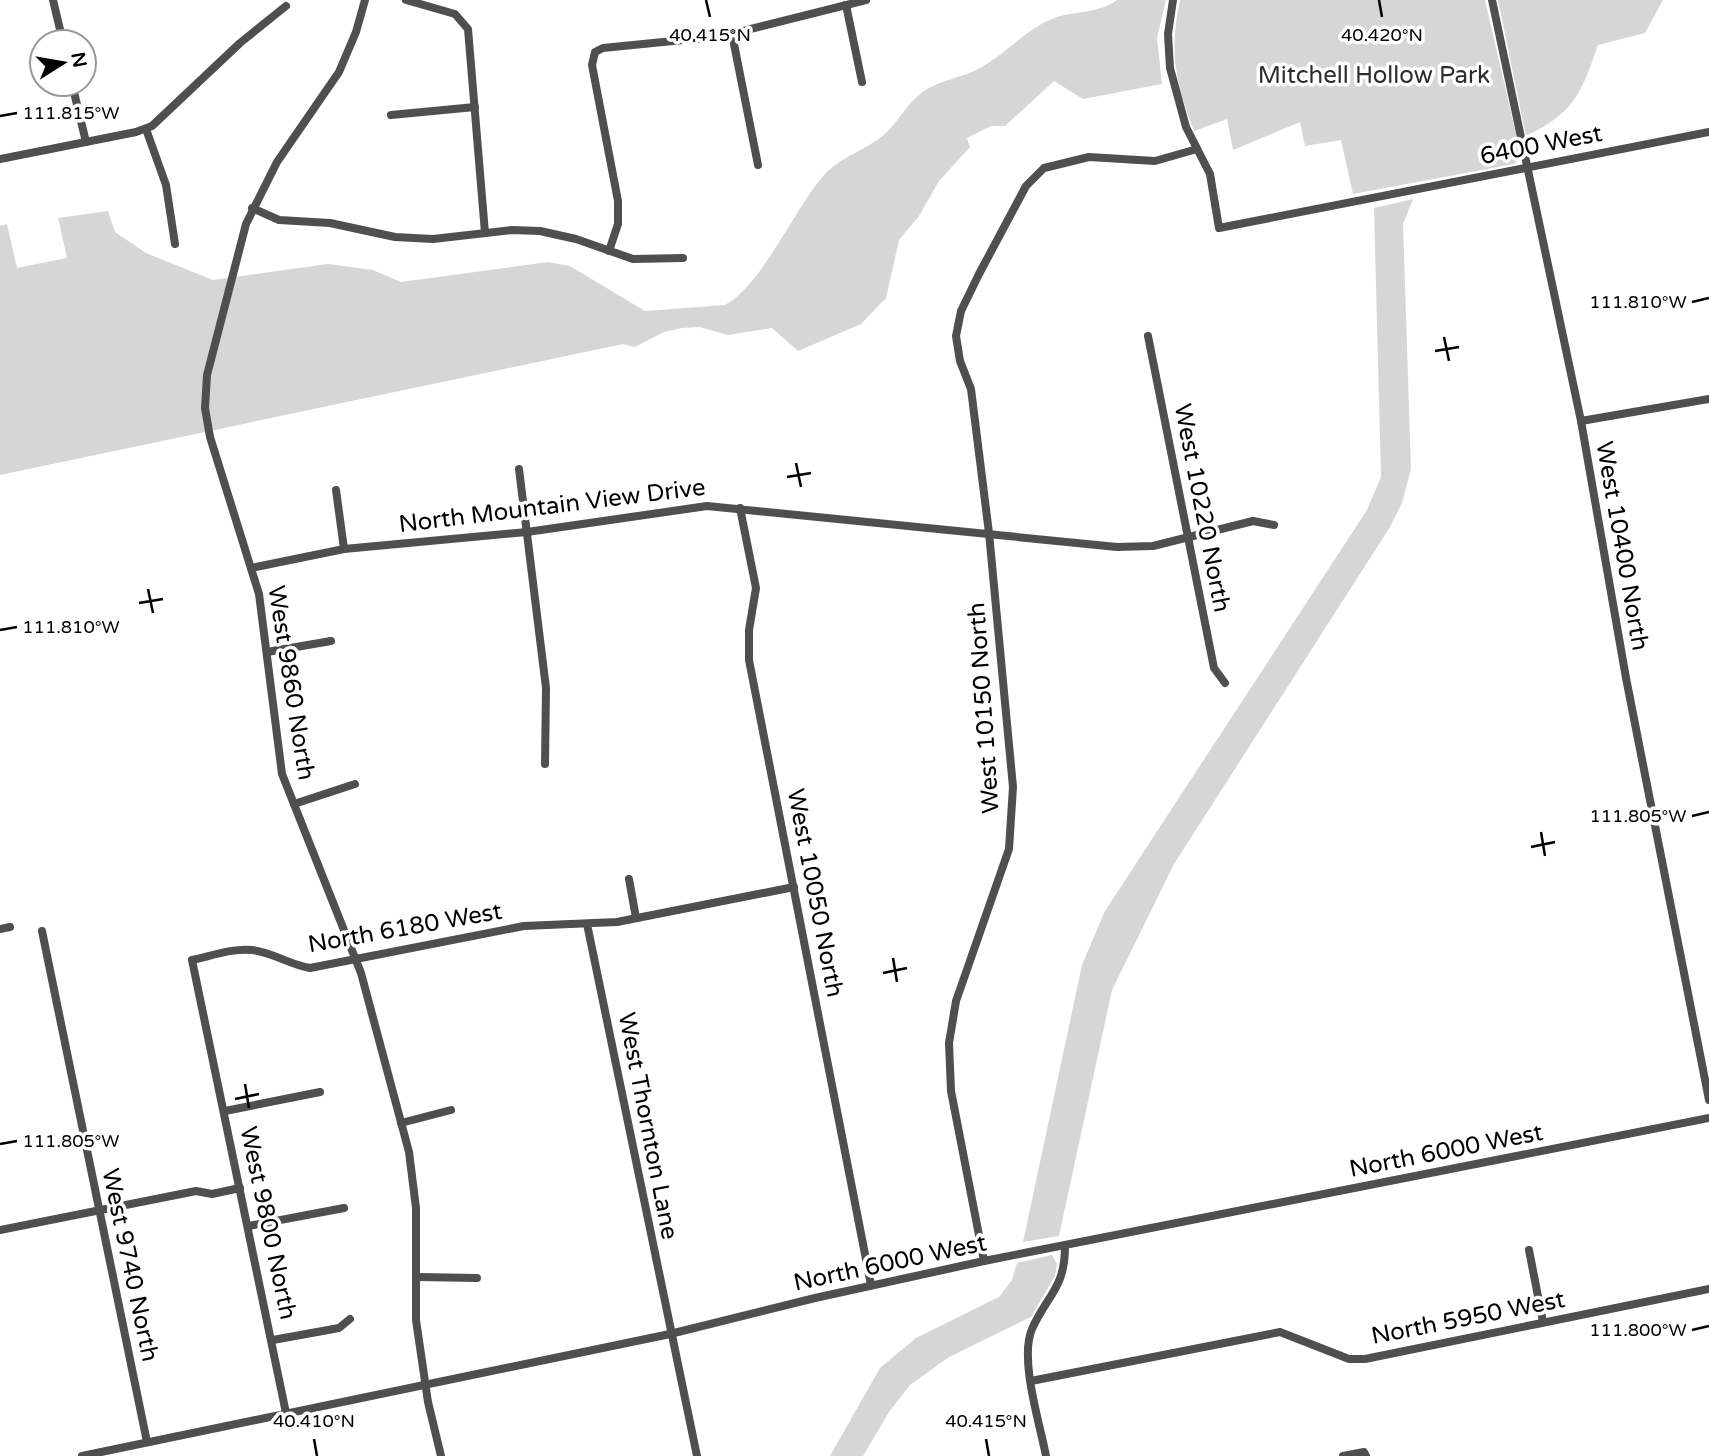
<svg xmlns="http://www.w3.org/2000/svg" width="1709" height="1456" font-family="'Varela Round',sans-serif">
	<rect width="100%" height="100%" fill="#fff"/>
	<g fill="#d6d6d6">
		<path d="M 1117,0 L 1166,0 L 1157,38 L 1162,84 L 1083,99 L 1054,81 L 1005,126 L 991,126 L 967,138 L 970,147 L 939,181 L 919,216 L 899,240 L 886,298 L 861,324 L 798,351 L 772,328 L 728,335 L 699,327 L 682,328 L 664,332 L 635,347 L 623,344 L 0,475 L 0,226 L 7,224 L 17,268 L 67,258 L 58,218 L 108,211 L 115,232 L 146,253 L 213,280 L 328,264 L 373,270 L 401,282 L 548,262 L 570,266 L 645,311 L 725,305 C 763,284 794,209 824,175 C 842,156 866,150 885,134 C 898,122 906,105 920,94 C 939,79 961,79 982,67 C 1008,52 1028,27 1057,17 C 1078,11 1099,13 1117,0 Z"/>
		<path d="M 1180,0 L 1485,0 L 1521,156 L 1514,164 L 1353,194 L 1341,140 L 1305,146 L 1300,122 L 1233,150 L 1227,119 L 1194,131 C 1175,81 1169,53 1180,0 Z"/>
		<path d="M 1498,0 L 1663,0 L 1645,33 L 1598,45 C 1581,94 1574,113 1526,136 Z"/>
		<polygon points="1413,199 1403,224 1411,469 1402,503 1390,527 1174,864 1112,990 1059,1236 1023,1242 1082,965 1105,911 1367,510 1381,477 1374,208"/>
		<polygon points="1052,1255 1057,1264 1055,1276 1031,1317 949,1357 910,1385 889,1412 863,1456 830,1456 880,1368 916,1338 999,1297 1012,1280 1017,1263"/>
	</g>
	<g fill="none" stroke-linecap="round" stroke-linejoin="round">
		<g stroke="#4f4f4f" stroke-width="8">
			<polyline points="53,0 63,42"/>
			<polyline points="365,0 356,32 339,72 277,162 246,224 207,375 205,408 210,437 259,594 282,774 361,973 409,1152 416,1208 416,1320 428,1402 441,1456"/>
			<polyline points="406,0 455,14 468,29 485,233"/>
			<polyline points="1173,0 1168,34 1170,68 1186,127 1210,174 1219,228 1709,132"/>
			<polyline points="1492,0 1581,421 1626,678 1709,1100"/>
			<polyline points="846,5 862,82"/>
			<polyline points="732,34 758,165"/>
			<polyline points="72,84 86,142"/>
			<polyline points="391,115 475,107"/>
			<polyline points="146,129 166,185 175,244"/>
			<polyline points="0,159 136,132 152,126 240,43 286,6"/>
			<polyline points="252,208 279,220 330,223 395,237 433,239 512,230 540,231 576,239 633,259 683,258"/>
			<polyline points="609,251 618,224 618,201 592,65 595,52 603,48 723,36 866,0"/>
			<polyline points="1148,336 1214,668 1225,683"/>
			<polyline points="1581,421 1709,399"/>
			<polyline points="519,469 546,688 545,764"/>
			<polyline points="336,490 344,549"/>
			<polyline points="740,508 756,588 749,630 749,660 871,1285"/>
			<polyline points="251,568 344,549 527,532 707,506 1117,547 1153,546 1253,521 1274,525"/>
			<polyline points="267,652 331,641"/>
			<polyline points="294,804 355,784"/>
			<polyline points="629,879 636,918"/>
			<polyline points="587,924 697,1456"/>
			<polyline points="0,929 10,927"/>
			<polyline points="42,931 147,1442"/>
			<polyline points="225,1111 320,1092"/>
			<polyline points="401,1123 451,1110"/>
			<polyline points="249,1226 344,1208"/>
			<polyline points="0,1230 196,1191 212,1194 240,1188"/>
			<polyline points="1529,1250 1543,1322"/>
			<polyline points="984,1261 951,1091 949,1043 956,1001 1009,849 1013,787 989,533 971,389 960,361 956,336 961,311 979,274 1026,186 1044,168 1089,157 1155,161 1197,149"/>
			<polyline points="418,1277 477,1278"/>
			<polyline points="273,1340 339,1328 350,1319"/>
			<polyline points="1031,1381 1280,1332 1349,1359 1365,1359 1709,1289"/>
			<path d="M 286,1413 L 192,960 C 211,956 233,948 252,950 C 272,952 290,965 310,968 L 524,926 L 617,922 L 794,887"/>
			<polyline points="82,1456 670,1334 815,1298 984,1261 1709,1118"/>
			<path d="M 1046,1456 C 1040,1424 1019,1359 1032,1329 C 1047,1295 1065,1289 1065,1246"/>
			<polyline points="1343,1456 1364,1452 1366,1456"/>
		</g>
	</g>
	<path fill="none" stroke="#000" stroke-width="2.5" d="M 706,0 L 710,17M 1379,0 L 1382,17M 0,116 L 17,113M 1692,302 L 1709,298M 1444,337 L 1449,361M 1435,351 L 1459,347M 796,463 L 801,487M 787,477 L 811,473M 148,589 L 153,613M 139,603 L 163,599M 0,630 L 17,627M 1692,816 L 1709,812M 1541,832 L 1545,856M 1531,847 L 1555,842M 893,958 L 897,982M 883,973 L 907,968M 245,1084 L 249,1108M 235,1099 L 259,1094M 0,1144 L 17,1141M 1692,1330 L 1709,1326M 314,1439 L 317,1456M 986,1439 L 989,1456"/>
	<g text-anchor="middle" dominant-baseline="central" stroke-width="7" stroke-linejoin="round" paint-order="stroke">
		<g font-size="24" fill="#2d2d2d" stroke="#fff">
			<text x="1374" y="75">Mitchell Hollow Park</text>
		</g>
		<g font-size="24" fill="#000" stroke="#fff">
			<text transform="translate(1541 145) rotate(-11)">6400 West</text>
			<text transform="translate(552 506) rotate(-7)">North Mountain View Drive</text>
			<text transform="translate(1202 508) rotate(79)">West 10220 North</text>
			<text transform="translate(1622 546) rotate(80)">West 10400 North</text>
			<text transform="translate(291 683) rotate(81)">West 9860 North</text>
			<text transform="translate(984 708) rotate(-94)">West 10150 North</text>
			<text transform="translate(815 893) rotate(79)">West 10050 North</text>
			<text transform="translate(405 928) rotate(-10)">North 6180 West</text>
			<text transform="translate(648 1126) rotate(79)">West Thornton Lane</text>
			<text transform="translate(1446 1151) rotate(-11)">North 6000 West</text>
			<text transform="translate(268 1223) rotate(78)">West 9800 North</text>
			<text transform="translate(890 1263) rotate(-12)">North 6000 West</text>
			<text transform="translate(130 1265) rotate(78)">West 9740 North</text>
			<text transform="translate(1468 1318) rotate(-11)">North 5950 West</text>
		</g>
	</g>
	<g font-size="18" text-anchor="middle" fill="#000" stroke="#fff" stroke-width="7" stroke-linejoin="round" paint-order="stroke">
		<text x="710" y="41">40.415°N</text>
		<text x="1382" y="41">40.420°N</text>
		<text x="71" y="119">111.815°W</text>
		<text x="1638" y="308">111.810°W</text>
		<text x="71" y="633">111.810°W</text>
		<text x="1638" y="822">111.805°W</text>
		<text x="71" y="1147">111.805°W</text>
		<text x="1638" y="1336">111.800°W</text>
		<text x="314" y="1427">40.410°N</text>
		<text x="986" y="1427">40.415°N</text>
	</g>
	<g transform="translate(63 63) rotate(79)"><circle r="33" fill="#ffffff" stroke="#999999" stroke-width="2"/>
	<path d="M0-5L12 26L0 18L-12 26Z" fill="#000000"/>
	<text y="-10" font-size="19" font-weight="bold" text-anchor="middle" fill="#000000">N</text>
	</g>
</svg>
